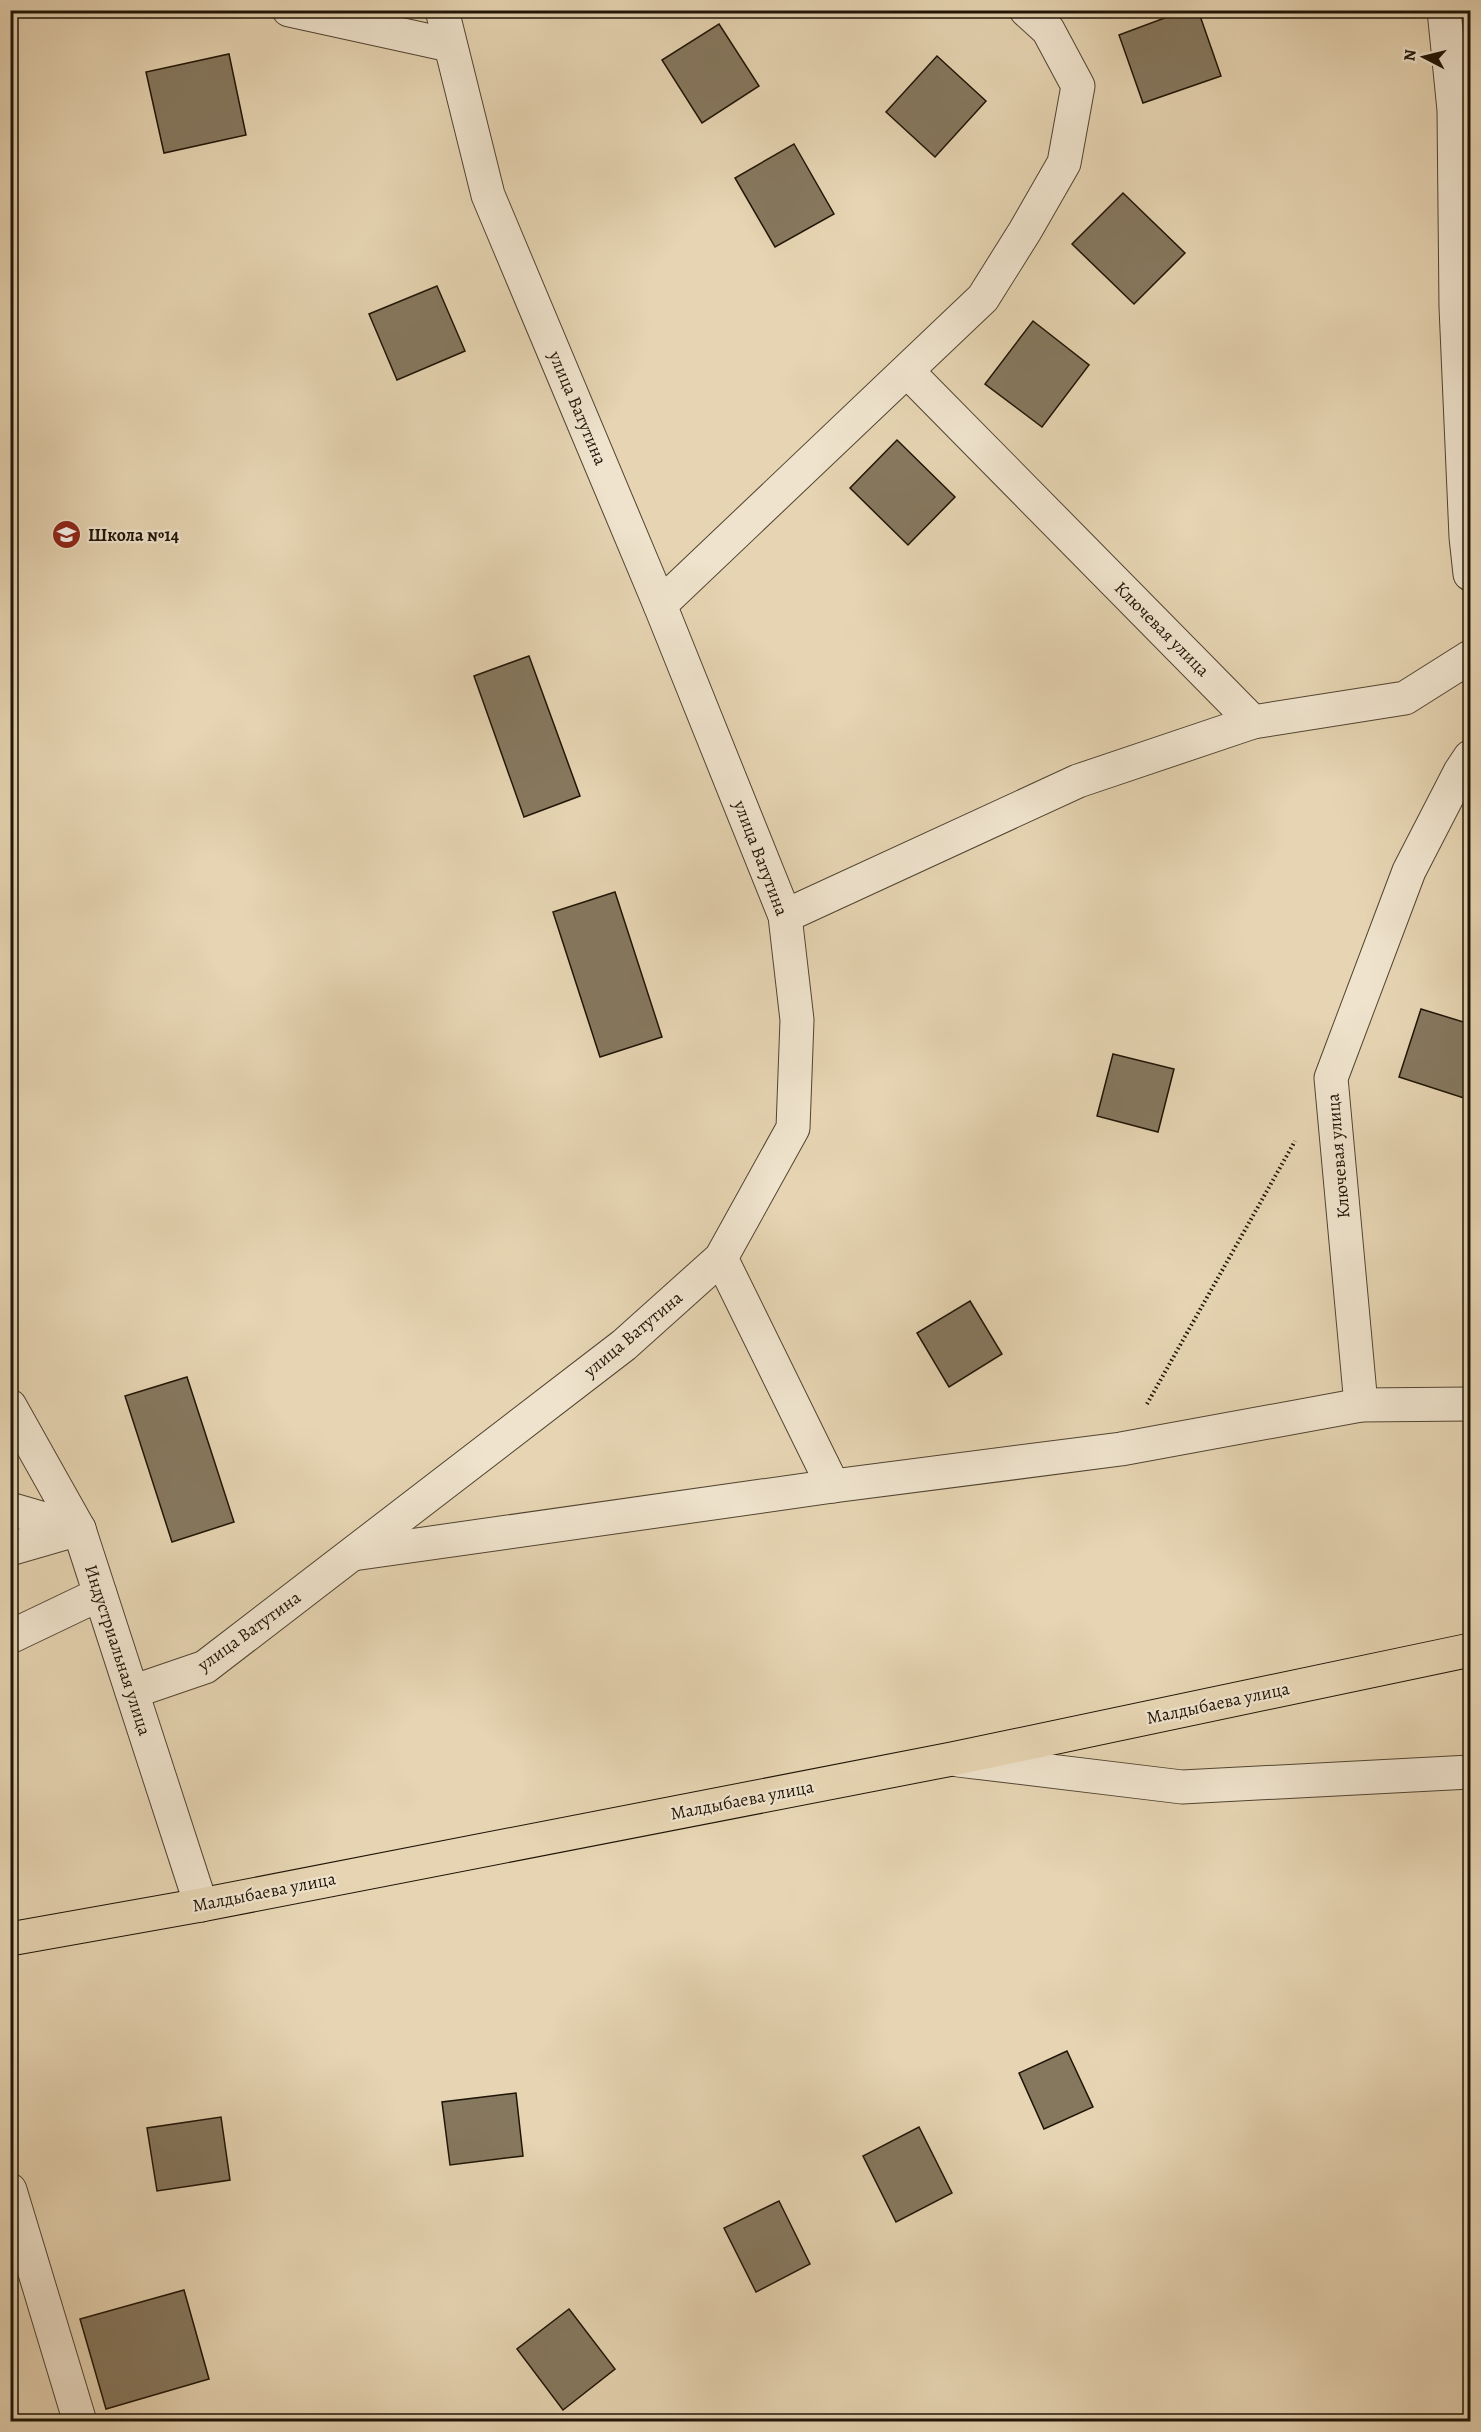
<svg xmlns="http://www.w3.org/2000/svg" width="1481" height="2432" font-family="Alegreya,serif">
	<rect width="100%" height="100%" fill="#e6d4b2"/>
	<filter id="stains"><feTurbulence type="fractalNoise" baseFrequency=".00333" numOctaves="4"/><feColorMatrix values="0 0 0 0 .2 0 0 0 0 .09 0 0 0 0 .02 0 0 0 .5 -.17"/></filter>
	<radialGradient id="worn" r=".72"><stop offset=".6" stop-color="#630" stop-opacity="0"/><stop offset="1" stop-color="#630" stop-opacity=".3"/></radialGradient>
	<g fill="#86785f" stroke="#1f1406" stroke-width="1.5">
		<polygon points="1186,10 1198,10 1221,76 1143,103 1119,35"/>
		<polygon points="719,24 759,86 702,123 662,60"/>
		<polygon points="229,54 246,135 164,153 146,72"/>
		<polygon points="937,56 986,101 935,157 886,112"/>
		<polygon points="794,144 834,214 775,247 735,178"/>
		<polygon points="1123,193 1185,253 1134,304 1072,244"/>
		<polygon points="437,286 465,351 397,380 369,314"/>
		<polygon points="1033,321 1089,365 1042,427 985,384"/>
		<polygon points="897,440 955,497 908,545 850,488"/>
		<polygon points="529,656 580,796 524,817 474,676"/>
		<polygon points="615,892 662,1037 600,1057 553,912"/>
		<polygon points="1421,1009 1470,1024 1470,1100 1399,1077"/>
		<polygon points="1113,1054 1174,1069 1158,1132 1097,1116"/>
		<polygon points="970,1301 1002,1354 949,1387 917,1333"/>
		<polygon points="187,1377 234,1522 172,1542 125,1396"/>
		<polygon points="1067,2051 1093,2107 1044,2129 1019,2073"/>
		<polygon points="516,2093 523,2156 450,2165 442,2102"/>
		<polygon points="221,2117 230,2180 157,2191 147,2128"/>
		<polygon points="919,2127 952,2193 896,2222 863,2156"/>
		<polygon points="779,2201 810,2264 756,2292 724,2228"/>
		<polygon points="184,2290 209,2379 106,2409 80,2319"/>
		<polygon points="569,2309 615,2369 563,2410 517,2349"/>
	</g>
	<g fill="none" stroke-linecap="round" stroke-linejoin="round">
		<defs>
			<g id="minor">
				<polyline points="289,10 449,45"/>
				<polyline points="1444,10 1454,110 1456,307 1466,537 1470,574"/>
				<polyline points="908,372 1253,722 1405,698 1470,657"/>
				<polyline points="660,605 983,298 1025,231 1064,163 1078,86 1048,30 1026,10"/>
				<polyline points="785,916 1078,781 1253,722"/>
				<polyline points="721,1258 833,1486"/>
				<polyline points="1361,1405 1331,1078 1409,871 1460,772 1470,757"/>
				<polyline points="10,1406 79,1529 201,1905"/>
				<polyline points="10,1509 79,1529"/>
				<polyline points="10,1549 79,1529"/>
				<polyline points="353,1554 833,1486 1121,1449 1361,1405 1470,1404"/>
				<polyline points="10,1637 100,1594"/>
				<polyline points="132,1692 205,1667 624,1345 721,1258 793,1128 797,1020 785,916 660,605 488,195 442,10"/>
				<polyline points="958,1760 1182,1787 1470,1772"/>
				<polyline points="10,2190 80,2422"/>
			</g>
			<polyline id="major" points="10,1939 201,1905 952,1759 1470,1650"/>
		</defs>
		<use href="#minor" stroke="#514431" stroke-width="35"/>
		<use href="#major" stroke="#1f1406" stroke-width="35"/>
		<polyline stroke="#1f1406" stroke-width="4" stroke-dasharray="1.5 3" stroke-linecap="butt" points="1147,1404 1295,1141"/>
		<use href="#minor" stroke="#efe3cd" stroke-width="33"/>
		<use href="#major" stroke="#e6d4b2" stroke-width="33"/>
	</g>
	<defs>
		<symbol id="school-disc" viewBox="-11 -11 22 22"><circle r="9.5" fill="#8f2418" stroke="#efe3cd"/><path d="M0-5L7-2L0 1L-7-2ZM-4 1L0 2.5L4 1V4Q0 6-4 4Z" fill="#fff"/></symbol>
	</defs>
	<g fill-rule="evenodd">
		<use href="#school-disc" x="50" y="518" width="33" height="33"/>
	</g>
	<g text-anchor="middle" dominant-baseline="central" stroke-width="4.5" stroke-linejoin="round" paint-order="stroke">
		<g font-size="18" fill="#1f1406" stroke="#efe3cd">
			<text transform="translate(578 408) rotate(67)">улица Ватутина</text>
			<text transform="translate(1162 629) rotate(45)">Ключевая улица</text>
			<text transform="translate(761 858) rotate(69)">улица Ватутина</text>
			<text transform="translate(1338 1156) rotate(-95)">Ключевая улица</text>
			<text transform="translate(633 1334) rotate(-40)">улица Ватутина</text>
			<text transform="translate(249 1631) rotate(-36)">улица Ватутина</text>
			<text transform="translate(118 1650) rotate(72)">Индустриальная улица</text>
			<text transform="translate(1218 1703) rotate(-12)">Малдыбаева улица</text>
			<text transform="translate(742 1800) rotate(-11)">Малдыбаева улица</text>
			<text transform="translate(264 1892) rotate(-11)">Малдыбаева улица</text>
		</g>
		<g font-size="18" font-weight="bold" fill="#1f1406" stroke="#efe3cd" text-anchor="start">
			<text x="88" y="535">Школа №14</text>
		</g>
	</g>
	<rect width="1481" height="2432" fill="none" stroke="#e6d4b2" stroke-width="36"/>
	<rect x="12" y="12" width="1457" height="2408" fill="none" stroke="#1f1406" stroke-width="3"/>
	<rect x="18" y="18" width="1445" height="2396" fill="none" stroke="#1f1406" stroke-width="1.5"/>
	<g transform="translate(1424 57) rotate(277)" stroke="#efe3cd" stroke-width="4.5" paint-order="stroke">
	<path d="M0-4.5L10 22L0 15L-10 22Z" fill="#1f1406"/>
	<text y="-9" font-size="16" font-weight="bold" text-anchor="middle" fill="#1f1406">N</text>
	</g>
	<rect width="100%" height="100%" filter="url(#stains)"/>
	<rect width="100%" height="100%" fill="url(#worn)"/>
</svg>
